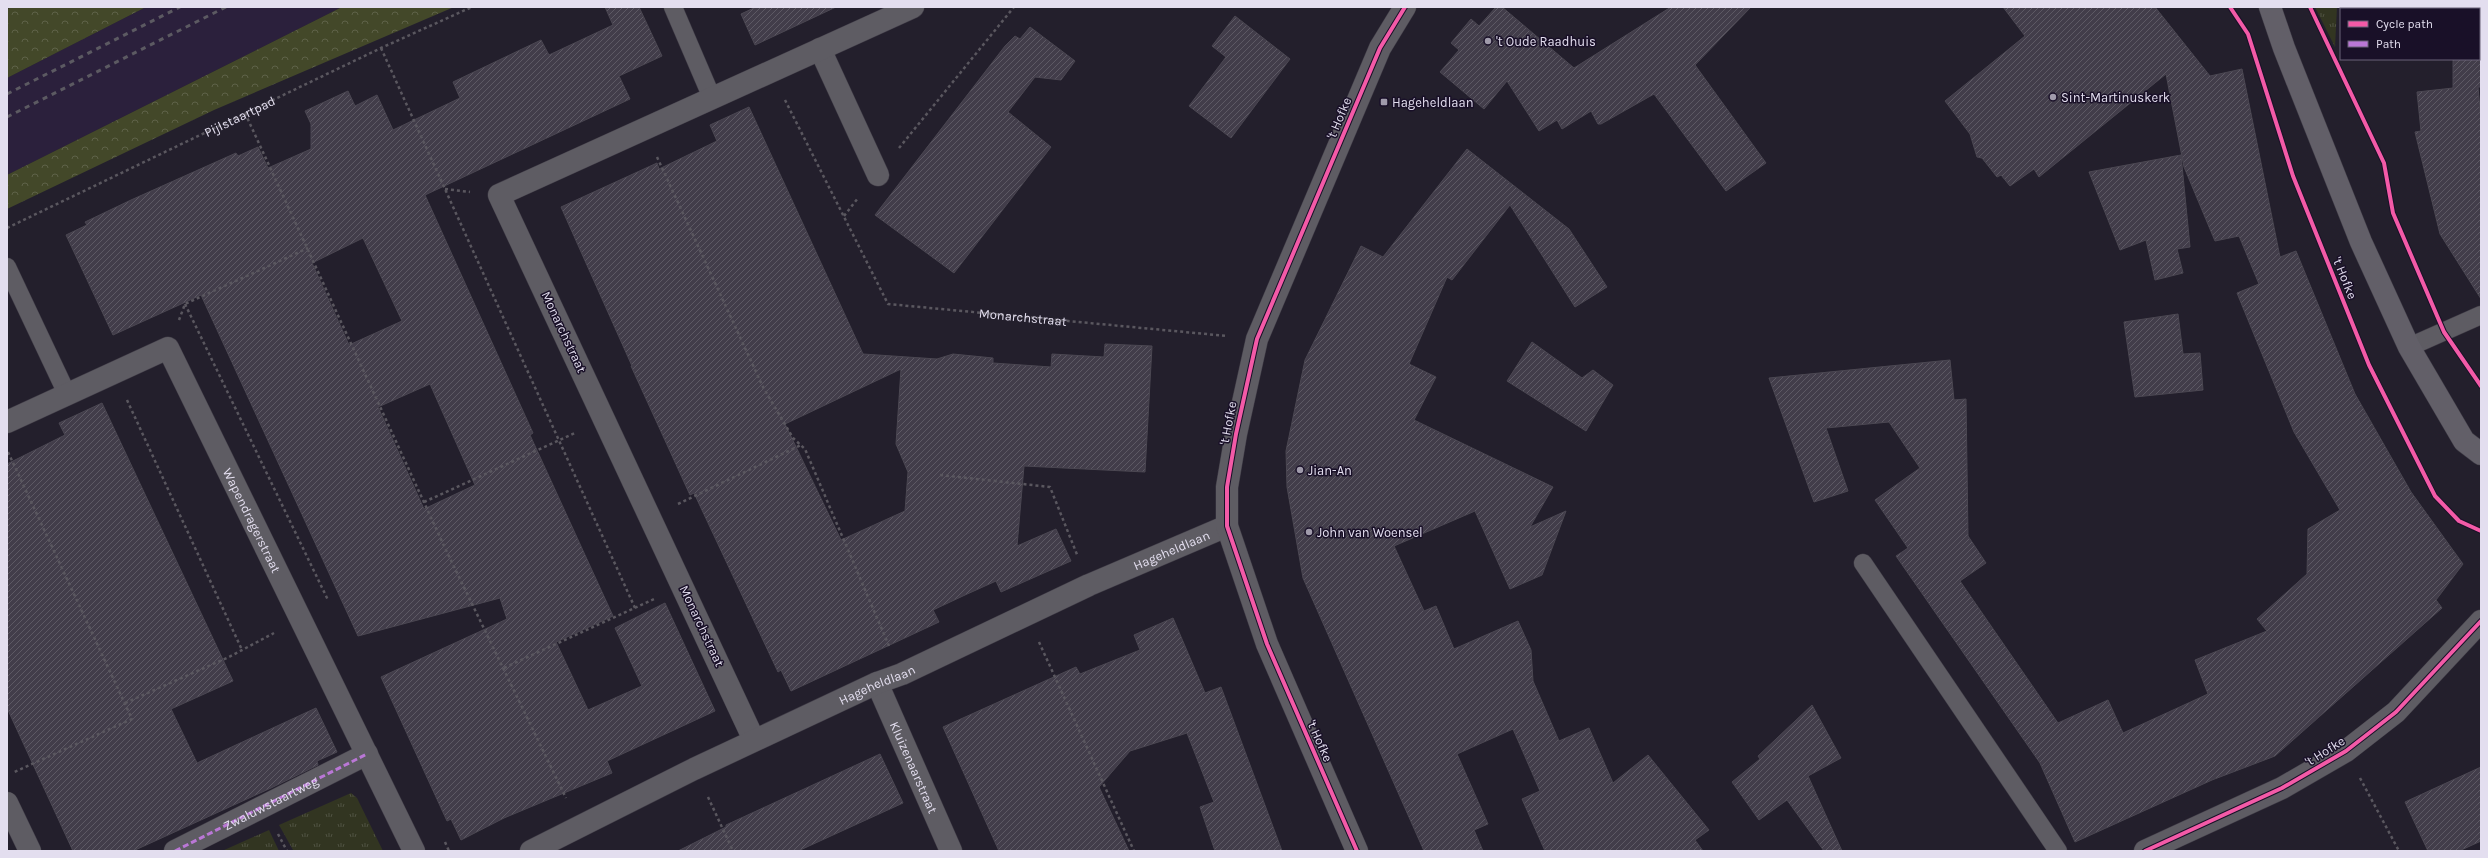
<svg xmlns="http://www.w3.org/2000/svg" width="2488" height="858" font-family="Karla,sans-serif">
	<defs>
		<pattern id="grass-tufts" width="24" height="20" patternUnits="userSpaceOnUse"><rect width="24" height="20" fill="#323521"/><path d="M3 7l-1-3M5 7V3M7 7l1-3M15 17l-1-3M17 17v-4M19 17l1-3" fill="none" stroke="#505242"/></pattern>
		<pattern id="forest-crowns" width="20" height="18" patternUnits="userSpaceOnUse"><rect width="20" height="18" fill="#434829"/><path d="M2 6a3 3 0 1 1 6 0M12 15a3 3 0 1 1 6 0" fill="none" stroke="#5e6248"/></pattern>
		<pattern id="building-hatch" width="6" height="6" patternUnits="userSpaceOnUse"><rect width="6" height="6" fill="#423d4a"/><path d="M-1 1l2-2M0 6l6-6M5 7l2-2" fill="none" stroke="#5d5964"/></pattern>
	</defs>
	<rect width="100%" height="100%" fill="#231f2c"/>
	<polygon fill="#2b203c" points="146,7 342,7 7,175 7,78"/>
	<g fill="url(#grass-tufts)">
		<polygon points="2315,7 2337,7 2335,47"/>
		<polygon points="351,793 357,798 383,851 293,850 279,825"/>
		<polygon points="269,830 279,851 222,851"/>
	</g>
	<g fill="url(#forest-crowns)">
		<polygon points="12,7 146,7 7,78 7,9"/>
		<polygon points="342,7 454,7 214,110 7,209 7,175"/>
	</g>
	<g fill="url(#building-hatch)" stroke="#4b4752" fill-rule="evenodd">
		<path d="M 605,7 L 639,7 L 662,56 L 619,76 L 630,99 L 425,195 L 533,433 L 530,435 L 613,616 L 556,642 L 588,710 L 642,686 L 615,628 L 665,603 L 715,711 L 607,761 L 612,773 L 504,818 L 461,840 L 451,819 L 447,821 L 381,677 L 507,619 L 500,598 L 358,636 L 201,295 L 113,335 L 66,235 L 87,225 L 85,222 L 131,200 L 236,153 L 238,156 L 258,147 L 268,168 L 311,149 L 311,124 L 305,111 L 348,91 L 355,106 L 377,95 L 393,130 L 460,98 L 453,82 L 541,40 L 549,55 L 613,25 ZM 363,238 L 402,321 L 349,345 L 312,263 ZM 430,384 L 475,485 L 424,509 L 378,407 Z"/>
		<polygon points="756,7 836,7 755,45 741,14"/>
		<polygon points="1496,7 1502,7 1574,68 1671,7 1751,7 1695,65 1766,163 1726,191 1654,94 1601,124 1598,124 1591,111 1562,129 1557,120 1539,131 1507,81 1484,109 1440,72 1459,50 1451,43 1471,19 1479,26"/>
		<polygon points="2003,7 2155,7 2210,76 2242,69 2280,257 2296,251 2355,394 2411,492 2463,564 2436,600 2442,608 2275,756 2212,780 2075,842 2040,763 1896,556 1908,548 1875,500 1920,468 1889,422 1826,428 1848,491 1814,502 1769,378 1950,360 1954,400 1966,399 1968,536 1986,563 1960,581 2058,723 2108,700 2123,733 2208,694 2195,660 2267,631 2257,619 2307,574 2308,529 2340,510 2294,432 2237,293 2259,284 2239,236 2215,241 2184,167 2166,74 2039,177 2034,169 2010,186 2001,175 1997,177 1982,158 1977,157 1970,134 1945,101 2025,36"/>
		<polygon points="2452,7 2481,7 2481,87 2478,87 2481,120 2481,299 2440,234 2415,132 2421,131 2417,92 2453,88 2453,59 2479,59 2479,9 2452,9"/>
		<polygon points="1235,16 1290,59 1231,138 1189,106 1226,57 1212,46"/>
		<polygon points="1030,27 1075,61 1061,80 1035,77 1008,112 1051,147 954,273 875,215 1005,46 1015,36 1020,39"/>
		<path d="M 749,107 L 863,354 L 937,359 L 953,354 L 993,358 L 993,363 L 1051,367 L 1052,354 L 1104,357 L 1105,344 L 1152,346 L 1145,472 L 1024,466 L 1017,546 L 1056,529 L 1071,561 L 1001,592 L 996,581 L 965,595 L 933,610 L 939,622 L 791,691 L 781,670 L 778,672 L 694,493 L 690,495 L 631,366 L 632,366 L 561,207 L 657,163 L 659,169 L 717,141 L 710,125 ZM 901,369 L 896,444 L 908,472 L 905,511 L 841,540 L 785,424 Z"/>
		<polygon points="1467,149 1569,229 1607,287 1575,307 1510,205 1452,280 1447,277 1409,364 1436,377 1414,420 1553,487 1530,527 1566,511 1542,575 1510,589 1475,511 1394,546 1424,611 1436,606 1454,649 1518,621 1531,650 1533,681 1559,741 1589,728 1613,783 1648,755 1709,830 1695,840 1703,851 1545,851 1522,799 1540,791 1513,729 1457,754 1488,824 1474,830 1483,851 1424,851 1303,578 1287,487 1286,451 1305,360 1361,246 1383,257"/>
		<polygon points="2181,155 2190,247 2177,249 2183,273 2155,280 2146,240 2120,250 2089,172"/>
		<polygon points="2178,314 2183,354 2200,353 2203,390 2135,397 2124,322"/>
		<polygon points="1532,342 1582,378 1593,370 1613,385 1586,431 1507,381"/>
		<polygon points="102,403 233,681 171,709 197,763 316,708 337,752 317,761 318,765 271,788 133,851 73,851 7,708 7,464 65,435 59,423"/>
		<polygon points="1173,618 1205,693 1221,687 1282,851 1215,851 1200,807 1214,802 1187,733 1130,751 1099,787 1129,851 999,851 943,727 1076,667 1080,674 1140,650 1134,635"/>
		<polygon points="1812,705 1841,758 1808,776 1842,851 1824,851 1787,800 1759,820 1732,782 1760,759 1758,756"/>
		<polygon points="880,754 903,803 798,851 678,851 726,827 726,825"/>
		<polygon points="2481,767 2481,841 2459,851 2428,851 2405,802"/>
	</g>
	<g fill="none" stroke-linecap="round" stroke-linejoin="round">
		<defs>
			<g id="service">
				<polyline points="673,7 712,98"/>
				<polyline points="7,267 67,394"/>
				<polyline points="2409,347 2481,315"/>
				<polyline points="1863,563 2058,851"/>
			</g>
			<polyline id="pedestrian" points="175,851 367,754"/>
			<g id="minor">
				<polyline points="820,49 878,175"/>
				<path id="s3" d="M 7,422 L 168,348 L 414,851"/>
				<path id="s4" d="M 877,683 L 951,851"/>
				<polyline points="754,740 499,195 913,7"/>
				<polyline points="7,803 30,851"/>
				<path id="s5" d="M 531,851 L 694,769 L 877,683 L 902,674 L 1089,585 L 1227,526"/>
			</g>
			<g id="tertiary">
				<polyline points="1357,851 1267,644 1227,526 1227,487 1236,434 1257,339 1380,48 1405,7"/>
				<polyline points="2145,851 2282,788 2346,751 2396,712 2481,621"/>
			</g>
			<polyline id="secondary" points="2270,7 2284,48 2361,242 2409,347 2464,441 2481,454"/>
		</defs>
		<use href="#service" stroke="#3f3b46" stroke-width="19"/>
		<use href="#pedestrian" stroke="#3f3b46" stroke-width="23"/>
		<use href="#minor" stroke="#3f3b46" stroke-width="23"/>
		<use href="#tertiary" stroke="#3f3b46" stroke-width="23"/>
		<use href="#secondary" stroke="#3f3b46" stroke-width="23"/>
		<g stroke="#5a575f" stroke-width="2.5" stroke-dasharray="3 3" stroke-linecap="butt">
			<polyline points="381,48 635,608"/>
			<path id="s1" d="M 785,100 L 888,304 L 1227,336"/>
			<polyline points="245,113 445,548 566,798"/>
			<polyline points="899,148 1014,7"/>
			<polyline points="657,157 763,387 793,438 805,449 889,646"/>
			<polyline points="445,189 470,192"/>
			<polyline points="844,216 858,198"/>
			<path id="s2" d="M 7,228 L 381,48 L 472,7"/>
			<polyline points="185,304 328,600"/>
			<polyline points="179,320 185,304 308,248"/>
			<polyline points="127,400 242,650"/>
			<polyline points="8,452 132,719 12,773"/>
			<polyline points="940,475 1050,487 1078,557"/>
			<polyline points="424,502 575,433"/>
			<polyline points="678,504 801,445"/>
			<polyline points="1039,642 1134,851"/>
			<polyline points="504,668 654,599"/>
			<polyline points="125,703 229,657 274,633"/>
			<polyline points="2360,778 2399,851"/>
			<polyline points="708,797 733,851"/>
			<polyline points="278,834 287,851"/>
			<polyline points="445,842 449,851"/>
		</g>
		<use href="#service" stroke="#5e5c63" stroke-width="18"/>
		<use href="#pedestrian" stroke="#5e5c63" stroke-width="22"/>
		<use href="#minor" stroke="#5e5c63" stroke-width="22"/>
		<use href="#tertiary" stroke="#5e5c63" stroke-width="22"/>
		<use href="#secondary" stroke="#625f68" stroke-width="22"/>
		<g stroke="#5c5a62" stroke-width="3" stroke-dasharray="5 5" stroke-linecap="butt">
			<polyline points="7,94 180,7"/>
			<polyline points="7,117 226,7"/>
		</g>
		<path stroke="#ba77d6" stroke-width="3" stroke-dasharray="6 3" stroke-linecap="butt" id="s6" d="M 175,851 L 367,754"/>
		<defs>
			<g id="cycleway">
				<polyline points="2230,7 2248,34 2293,176 2369,365 2435,496 2459,521 2481,531"/>
				<polyline points="2310,7 2384,163 2393,213 2444,332 2481,386"/>
				<polyline points="1357,851 1267,644 1227,526 1227,487 1236,434 1257,339 1380,48 1405,7"/>
				<polyline points="2145,851 2282,788 2346,751 2396,712 2481,621"/>
			</g>
		</defs>
		<use href="#cycleway" stroke="#191028" stroke-width="6"/>
		<use href="#cycleway" stroke="#f35aa7" stroke-width="4"/>
	</g>
	<g fill="#a09bab" stroke="#191028" stroke-width="1.5">
		<circle cx="1488" cy="41" r="4"/>
		<circle cx="2053" cy="97" r="4"/>
		<rect x="1380" y="98" width="8" height="8" rx="2"/>
		<circle cx="1300" cy="470" r="4"/>
		<circle cx="1309" cy="532" r="4"/>
	</g>
	<g text-anchor="middle" dominant-baseline="central" stroke-width="3" stroke-linejoin="round" paint-order="stroke">
		<g font-size="13" fill="#e3deef" stroke="#191028" text-anchor="start">
			<text x="1496" y="41">'t Oude Raadhuis</text>
			<text x="2061" y="97">Sint-Martinuskerk</text>
			<text x="1392" y="102">Hageheldlaan</text>
			<text x="1308" y="470">Jian-An</text>
			<text x="1317" y="532">John van Woensel</text>
		</g>
		<g font-size="13" fill="#e3deef" stroke="#191028">
			<text stroke="none"><textPath href="#s2" startOffset="258">Pijlstaartpad</textPath></text>
			<text transform="translate(1339 118) rotate(-67)">'t Hofke</text>
			<text transform="translate(2345 278) rotate(68)">'t Hofke</text>
			<text stroke="none"><textPath href="#s1" startOffset="364">Monarchstraat</textPath></text>
			<text transform="translate(564 332) rotate(65)">Monarchstraat</text>
			<text transform="translate(1228 423) rotate(-79)">'t Hofke</text>
			<text stroke="none"><textPath href="#s3" startOffset="369">Wapendragerstraat</textPath></text>
			<text stroke="none"><textPath href="#s5" startOffset="708">Hageheldlaan</textPath></text>
			<text transform="translate(702 626) rotate(65)">Monarchstraat</text>
			<text stroke="none"><textPath href="#s5" startOffset="384">Hageheldlaan</textPath></text>
			<text transform="translate(1320 741) rotate(66)">'t Hofke</text>
			<text transform="translate(2325 751) rotate(-32)">'t Hofke</text>
			<text stroke="none"><textPath href="#s4" startOffset="92">Kluizenaarstraat</textPath></text>
			<text stroke="none"><textPath href="#s6" startOffset="107">Zwaluwstaartweg</textPath></text>
		</g>
	</g>
	<rect width="2488" height="858" fill="none" stroke="#e3deef" stroke-width="16"/>
	<rect x="2340" y="8" width="140" height="52" fill="#191028" stroke="#6a6278"/>
	<rect x="2348" y="21" width="20" height="6" fill="#f35aa7" stroke="#6a6278"/>
	<text x="2376" y="28" font-size="12" fill="#e3deef">Cycle path</text>
	<rect x="2348" y="41" width="20" height="6" fill="#ba77d6" stroke="#6a6278"/>
	<text x="2376" y="48" font-size="12" fill="#e3deef">Path</text>
</svg>
